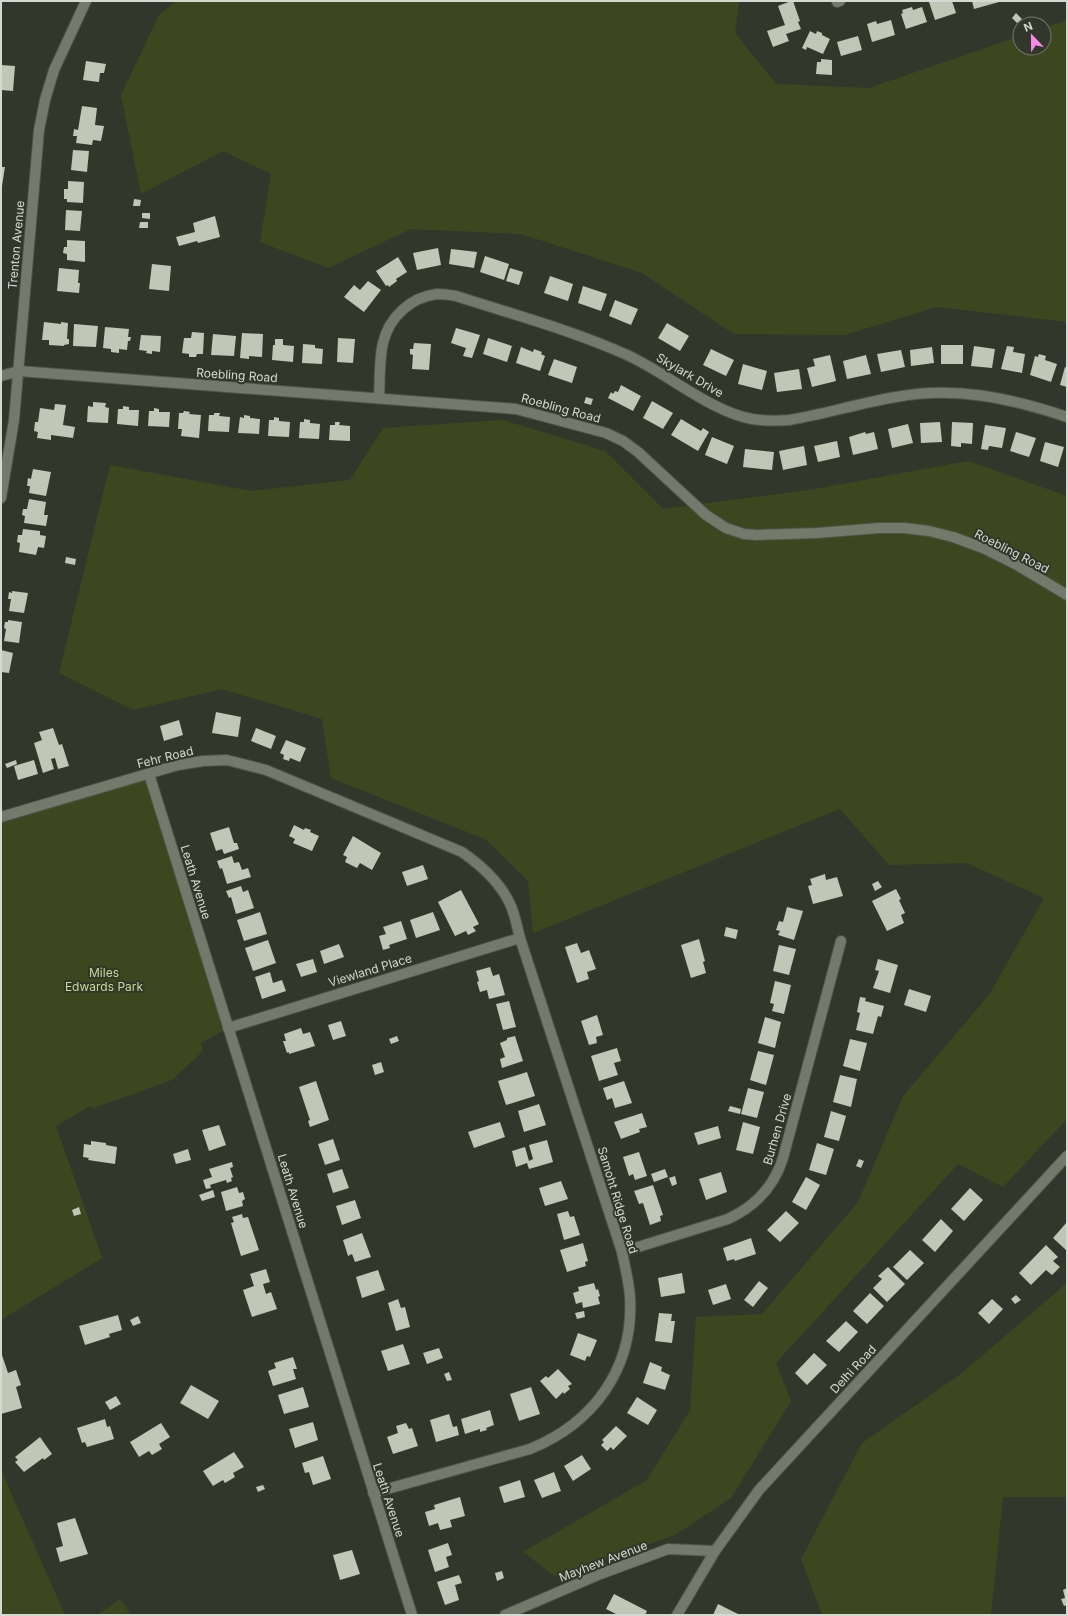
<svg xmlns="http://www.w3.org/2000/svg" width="1068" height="1616" font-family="Inter,sans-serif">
	<rect width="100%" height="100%" fill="#33362a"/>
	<g fill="#3d471f">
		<polygon points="176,1 739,1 735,33 776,84 869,88 1020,36 1020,48 1044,48 1044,28 1067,20 1067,322 937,307 844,335 734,334 642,273 521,234 411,229 328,268 260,242 271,174 223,151 141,194 121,95 159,15"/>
		<polygon points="503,420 605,451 663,509 809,490 968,461 1067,496 1067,1119 1003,1187 958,1164 776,1363 791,1401 731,1498 675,1535 556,1577 523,1552 647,1480 690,1410 696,1317 762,1314 858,1202 903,1096 989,995 1044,898 967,863 889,865 840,809 533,933 528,881 485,839 331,778 322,719 222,689 133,710 59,673 110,465 251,491 350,480 383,428"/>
		<polygon points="149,774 228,1028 201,1043 203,1051 172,1080 94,1108 90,1106 56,1126 102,1258 1,1320 1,817"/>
		<polygon points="1067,1283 1067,1497 1003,1497 991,1615 822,1615 801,1559 862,1443 962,1373"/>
		<polygon points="1,1470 65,1615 1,1615"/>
		<polygon points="120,1599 131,1615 97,1615"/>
	</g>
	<g fill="#c1c6b6">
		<polygon points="791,1 793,1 800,21 798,22 801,29 786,34 789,41 773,47 767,31 785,25 778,6"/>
		<polygon points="932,1 952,1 956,13 935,20 929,2"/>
		<polygon points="972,1 999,1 999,2 974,9"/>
		<polygon points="912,7 913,10 922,7 927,22 906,29 901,14 903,13 902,10"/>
		<polygon points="1016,13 1022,19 1017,23 1012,18"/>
		<polygon points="891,20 895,35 872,42 867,24 876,21 877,24"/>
		<polygon points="810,31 816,34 817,31 822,33 822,35 830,39 823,54 807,47 806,50 802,48"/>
		<polygon points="858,36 862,50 841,56 837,42"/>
		<polygon points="821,59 832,60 832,75 816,74 817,62 821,62"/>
		<polygon points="86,61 106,64 104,73 100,73 99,82 83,80"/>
		<polygon points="1,65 15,66 13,91 1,90"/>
		<polygon points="82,106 97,108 95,125 104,126 101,141 93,140 92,145 76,143 77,136 73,136 74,129 78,130"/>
		<polygon points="73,150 89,151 87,172 71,170"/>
		<polygon points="1,167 5,167 2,186 1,185"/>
		<polygon points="68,181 84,182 83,203 67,202 67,199 64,199 64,189 68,189"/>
		<polygon points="134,199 141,200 140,206 133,206"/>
		<polygon points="66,210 82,211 80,231 65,230"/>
		<polygon points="142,213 150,213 150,219 142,218"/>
		<polygon points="215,216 220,237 198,243 197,241 179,246 176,237 195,232 193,223"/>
		<polygon points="140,222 148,222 148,228 139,228"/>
		<polygon points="67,240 85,241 85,262 67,260 67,254 63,253 64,247 67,247"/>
		<polygon points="438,248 441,265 417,270 413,253"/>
		<polygon points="451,249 477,252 474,268 449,264"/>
		<polygon points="485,256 509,264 504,280 480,272"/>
		<polygon points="398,257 407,272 396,279 397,281 389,287 388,285 386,286 376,271"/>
		<polygon points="152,264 171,266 169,291 149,289"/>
		<polygon points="59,268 79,270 78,283 80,283 79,293 57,291"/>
		<polygon points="510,268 523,272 519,285 506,281"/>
		<polygon points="550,276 573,284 568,301 544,293"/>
		<polygon points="368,281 381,290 364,312 344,297 354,285 360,290"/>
		<polygon points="583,286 607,294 601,311 578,303"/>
		<polygon points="615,300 638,309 631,325 609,316"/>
		<polygon points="44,322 61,324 61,322 68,323 67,339 69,339 69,344 64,345 64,346 49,345 49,340 42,340"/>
		<polygon points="667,323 689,336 680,351 658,338"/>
		<polygon points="74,324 98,326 96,347 73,346"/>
		<polygon points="105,327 129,329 128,337 131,337 130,341 128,341 127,350 119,349 119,353 111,352 111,349 103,348"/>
		<polygon points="456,328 480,335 472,358 463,356 466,348 451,343"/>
		<polygon points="192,332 204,333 203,354 197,354 196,357 189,357 189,354 182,353 184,338 191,338"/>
		<polygon points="242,333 263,334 262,357 249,356 249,359 240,358"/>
		<polygon points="213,334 236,336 234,356 211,355"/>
		<polygon points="141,335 161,336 160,352 152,351 152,354 146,353 147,351 139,350"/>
		<polygon points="338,338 355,339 353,363 337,362"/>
		<polygon points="488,338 512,346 507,362 483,354"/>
		<polygon points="275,339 283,339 283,345 294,346 293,362 272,360 273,345 275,345"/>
		<polygon points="414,343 431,344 429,370 412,369 413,355 410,354 410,349 413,349"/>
		<polygon points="303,344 315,345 315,348 323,349 322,364 302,363"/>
		<rect x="941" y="345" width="22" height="19"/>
		<polygon points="974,346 995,349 992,368 971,366"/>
		<polygon points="1007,346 1014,347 1013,352 1025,354 1022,373 1001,369"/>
		<polygon points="521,347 533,352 534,349 542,352 541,354 545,356 540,371 516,363"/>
		<polygon points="932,347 934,363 911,366 910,350"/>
		<polygon points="711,349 734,360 726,376 703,365"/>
		<polygon points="901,350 905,367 881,372 877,354"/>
		<polygon points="1039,354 1046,356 1045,360 1057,364 1051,382 1030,375 1035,356 1038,357"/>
		<polygon points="830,355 836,381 812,387 807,368 815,366 813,359"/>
		<polygon points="866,355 871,374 847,379 843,361"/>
		<polygon points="554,359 577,367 572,383 548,375"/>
		<polygon points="743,364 767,371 762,390 738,384"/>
		<polygon points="1065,367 1067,368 1067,387 1060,385"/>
		<polygon points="799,369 802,389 777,392 774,373"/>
		<polygon points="621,385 641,396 633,411 608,398 611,392 613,394 615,391 618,392"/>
		<polygon points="586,397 593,399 591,405 584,403"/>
		<polygon points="652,401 673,413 663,429 643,418"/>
		<polygon points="93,402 106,403 105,407 109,408 108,423 87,422 88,406 93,407"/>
		<polygon points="55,404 66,405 63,425 75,427 73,438 51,435 51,440 37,438 38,432 34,431 35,422 38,422 40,408 54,410"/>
		<polygon points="123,406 129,407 129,410 139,410 138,426 117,424 118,409 123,409"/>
		<polygon points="154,408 159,409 159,412 170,412 169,427 148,426 149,411 154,411"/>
		<polygon points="184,411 190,412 189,414 201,415 199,438 181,436 182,429 178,429 179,413 183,413"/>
		<polygon points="214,413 220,413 219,416 230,417 229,432 208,431 209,415 214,415"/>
		<polygon points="244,415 250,416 250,418 260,419 259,434 238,433 240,417 244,418"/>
		<polygon points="274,417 279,418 279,421 290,422 289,437 268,436 269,420 274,420"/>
		<polygon points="304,419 310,420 310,423 320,424 319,439 299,438 300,422 304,422"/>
		<polygon points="681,419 701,431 703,428 709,432 698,451 671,435"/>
		<polygon points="335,422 340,422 339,425 350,426 350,441 329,440 330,425 335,425"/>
		<polygon points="940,422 942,442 921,443 920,423"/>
		<polygon points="952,422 973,423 972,444 961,443 961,447 951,446"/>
		<polygon points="908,424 913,443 892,448 888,429"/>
		<polygon points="985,425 1006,428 1002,448 989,446 988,450 981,449"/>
		<polygon points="865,432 866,434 874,432 878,449 853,455 849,437"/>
		<polygon points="1016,432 1036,438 1029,457 1010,451"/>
		<polygon points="712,437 734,446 727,464 705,455"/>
		<polygon points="837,441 840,457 818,462 814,446"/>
		<polygon points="1045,442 1064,447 1058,467 1040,461"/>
		<polygon points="804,446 807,465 783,470 779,451"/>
		<polygon points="745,449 774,452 772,470 743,467"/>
		<polygon points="33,469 51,472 46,496 29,493 30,486 27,486 28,478 31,479"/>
		<polygon points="29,499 46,502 44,515 48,515 46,526 24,523 25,516 22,515 23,509 27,509"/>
		<polygon points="23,529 40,531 40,535 46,536 44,548 38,547 36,555 19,552 20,543 17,542 18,535 22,535"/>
		<polygon points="66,557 76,559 75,565 65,563"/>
		<polygon points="12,591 28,593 24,613 9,611 11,599 8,599 9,592 12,593"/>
		<polygon points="8,620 22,622 19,643 4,641 6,629 4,628 5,622 8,622"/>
		<polygon points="1,650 13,653 9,673 1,672"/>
		<polygon points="216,712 241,717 238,737 212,733"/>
		<polygon points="179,720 183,735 164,741 160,726"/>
		<polygon points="53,728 59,745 62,744 69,766 58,769 55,758 51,759 54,769 43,773 34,743 42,740 39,732"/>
		<polygon points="256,728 276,736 271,749 251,741"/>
		<polygon points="286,740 306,748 300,762 290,758 289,761 283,759 284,755 280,753"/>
		<polygon points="16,760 17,764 7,768 5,764"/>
		<polygon points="34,760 38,774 18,780 14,766"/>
		<polygon points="294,825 304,830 305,828 311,830 310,832 319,836 312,851 293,843 295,839 289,836"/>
		<polygon points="229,827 234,843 237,843 239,849 224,854 222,849 216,851 210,833"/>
		<polygon points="353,836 381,853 372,870 360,863 357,868 345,862 347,857 343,855"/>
		<polygon points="232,856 234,863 239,862 242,870 248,868 251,877 227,884 222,868 220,869 217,861"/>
		<polygon points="423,865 428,879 407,886 402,872"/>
		<polygon points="825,874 826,880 837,877 843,896 813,904 808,886 812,885 810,879"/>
		<polygon points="878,881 882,887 875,891 872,884"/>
		<polygon points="241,886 243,892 248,890 254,908 236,914 231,897 229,898 226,891"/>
		<polygon points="896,889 901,899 899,900 905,913 901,915 904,923 887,931 872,901"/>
		<polygon points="461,890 479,924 473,927 476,931 468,935 466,931 455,936 438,902"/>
		<polygon points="787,907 803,911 794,940 778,935 780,931 776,930 779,921 783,922"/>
		<polygon points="260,912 267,934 244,941 237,920"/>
		<polygon points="433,912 440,930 416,938 410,920"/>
		<polygon points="401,921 407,939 389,945 390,948 383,950 379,936 386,934 383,927"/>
		<polygon points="726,927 738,930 736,939 724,936"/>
		<polygon points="699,939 705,961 703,962 706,973 691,978 681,945"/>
		<polygon points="268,940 276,963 253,971 245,948"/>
		<polygon points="577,943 581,953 589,950 596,969 587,972 589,979 577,983 565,947"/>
		<polygon points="339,944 344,957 324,964 320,951"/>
		<polygon points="779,945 796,949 789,975 773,971"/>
		<polygon points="313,959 317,972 301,977 296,964"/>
		<polygon points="878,959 898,965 890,993 873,988 879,971 875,970"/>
		<polygon points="490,967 493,976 499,974 505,995 489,999 487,990 480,992 477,982 479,981 476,971"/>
		<polygon points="270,972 273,983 282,980 286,991 262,999 255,977"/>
		<polygon points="775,981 791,985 784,1014 772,1011 774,1004 770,1003"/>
		<polygon points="909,989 931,996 926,1012 904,1005"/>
		<polygon points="860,997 866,998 865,1001 884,1006 881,1017 878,1016 873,1034 856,1030 860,1013 857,1012"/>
		<polygon points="509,1001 516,1027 503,1030 496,1004"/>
		<polygon points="597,1015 603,1035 596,1037 597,1043 589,1045 581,1021"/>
		<polygon points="765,1017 781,1022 775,1048 758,1043"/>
		<polygon points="341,1021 346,1036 333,1040 328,1025"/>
		<polygon points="301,1028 303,1034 310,1032 315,1046 289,1054 289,1052 287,1053 283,1041 286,1041 284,1034"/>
		<polygon points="397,1036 399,1041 391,1044 389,1039"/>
		<polygon points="515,1036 523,1061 502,1068 500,1059 505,1057 500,1043 507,1040 507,1038"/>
		<polygon points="850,1039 867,1043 860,1071 843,1066"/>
		<polygon points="617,1048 621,1061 614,1063 618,1075 599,1081 591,1056"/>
		<polygon points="758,1051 774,1055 766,1085 750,1080"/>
		<polygon points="381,1062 384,1072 375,1075 372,1065"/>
		<polygon points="527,1072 535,1096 506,1105 498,1081"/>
		<polygon points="840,1075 857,1079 851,1107 833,1102"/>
		<polygon points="316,1081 329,1120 310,1127 308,1121 310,1120 299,1087"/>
		<polygon points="624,1081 632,1103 615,1108 612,1098 607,1100 603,1088"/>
		<polygon points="748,1088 764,1092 757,1118 741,1114"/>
		<polygon points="539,1104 546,1125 524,1132 518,1111"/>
		<polygon points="730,1106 741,1109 740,1114 728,1111"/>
		<polygon points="831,1111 846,1116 839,1141 824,1137"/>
		<polygon points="642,1113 647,1127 639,1129 640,1132 621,1139 614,1122"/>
		<polygon points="500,1122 505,1137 474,1148 468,1132"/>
		<polygon points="743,1122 760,1127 753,1154 736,1150"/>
		<polygon points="219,1125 226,1145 209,1151 202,1130"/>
		<polygon points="718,1126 721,1138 698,1145 694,1133"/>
		<polygon points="333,1139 340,1160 325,1165 318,1144"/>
		<polygon points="547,1140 553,1162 529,1169 527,1163 516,1167 512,1151 525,1147 529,1161 533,1159 529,1145"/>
		<polygon points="91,1141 106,1143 106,1145 117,1147 115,1164 88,1160 89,1158 83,1157 84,1144 91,1145"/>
		<polygon points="817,1143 834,1149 826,1175 809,1170"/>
		<polygon points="188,1149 191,1160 176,1164 173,1154"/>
		<polygon points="639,1152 647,1176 635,1180 633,1174 629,1176 623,1157"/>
		<polygon points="859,1159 864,1161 861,1168 856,1166"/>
		<polygon points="232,1162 233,1167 230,1168 233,1177 231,1178 232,1181 227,1183 226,1180 213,1184 210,1185 211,1188 206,1189 203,1180 212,1177 209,1169"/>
		<polygon points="342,1169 349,1188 333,1193 327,1174"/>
		<polygon points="665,1169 668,1177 654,1182 651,1174"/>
		<polygon points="721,1172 727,1192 706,1200 699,1179"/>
		<polygon points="675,1176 677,1184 672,1186 669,1178"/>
		<polygon points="806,1177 820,1185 806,1210 792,1202"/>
		<polygon points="561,1181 568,1199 545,1206 539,1188"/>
		<polygon points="653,1185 663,1215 660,1216 661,1221 650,1225 643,1203 639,1204 634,1191"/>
		<polygon points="237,1187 239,1193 243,1192 245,1199 242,1201 243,1206 226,1211 221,1192"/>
		<polygon points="970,1188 983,1200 964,1221 951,1209"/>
		<polygon points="213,1190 215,1197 202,1201 199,1195"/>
		<polygon points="355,1200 361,1218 342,1225 336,1206"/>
		<polygon points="79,1207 81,1214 74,1216 72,1210"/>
		<polygon points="568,1211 570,1217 574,1216 580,1235 564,1240 557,1214"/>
		<polygon points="786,1211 799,1223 780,1242 767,1230"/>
		<polygon points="242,1214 243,1218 248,1217 259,1250 241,1256 231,1223 234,1222 232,1217"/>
		<polygon points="941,1219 953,1231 935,1252 922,1240"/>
		<polygon points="1067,1222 1067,1248 1066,1250 1053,1238"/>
		<polygon points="362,1233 371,1257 355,1262 352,1254 348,1256 343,1240"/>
		<polygon points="751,1238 756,1254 735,1261 734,1259 727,1261 723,1248"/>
		<polygon points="583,1243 588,1261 585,1262 586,1266 567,1272 560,1250"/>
		<polygon points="1046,1245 1058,1257 1053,1261 1060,1267 1052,1275 1046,1270 1031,1285 1019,1273"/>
		<polygon points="910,1250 924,1263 907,1280 893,1267"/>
		<polygon points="888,1267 905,1284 887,1302 873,1288 882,1279 878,1276"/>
		<polygon points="266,1269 270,1282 263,1284 266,1294 271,1292 277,1309 252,1317 243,1290 254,1286 250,1274"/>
		<polygon points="378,1270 385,1290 362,1298 356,1277"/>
		<polygon points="682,1273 685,1293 661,1297 658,1278"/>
		<polygon points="759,1281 768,1288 753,1307 744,1300"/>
		<polygon points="594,1283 596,1290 598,1289 600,1296 598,1297 600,1304 583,1308 582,1302 576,1304 573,1293 579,1291 578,1287"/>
		<polygon points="726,1284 731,1299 713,1305 708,1290"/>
		<polygon points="870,1293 884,1306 867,1324 853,1311"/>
		<polygon points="1016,1295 1021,1300 1015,1304 1011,1299"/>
		<polygon points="398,1299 401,1308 405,1307 410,1327 396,1331 388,1303"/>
		<polygon points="992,1299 1003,1309 989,1324 978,1313"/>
		<polygon points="584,1311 585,1317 577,1319 575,1313"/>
		<polygon points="659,1313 672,1314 671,1321 675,1321 672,1343 655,1341"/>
		<polygon points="118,1315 122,1330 109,1334 110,1337 85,1345 79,1326"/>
		<polygon points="138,1316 141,1323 133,1326 130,1320"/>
		<polygon points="846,1321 858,1332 839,1352 826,1341"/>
		<polygon points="578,1333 597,1340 590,1357 587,1356 585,1361 570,1355"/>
		<polygon points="403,1344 410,1364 388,1371 381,1351"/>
		<polygon points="439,1348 443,1358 427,1364 423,1353"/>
		<polygon points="1,1352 8,1373 16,1370 21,1385 16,1387 22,1408 1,1414"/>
		<polygon points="814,1353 827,1365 807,1385 795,1373"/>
		<polygon points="293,1357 297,1369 293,1369 296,1379 273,1386 268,1371 276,1368 274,1363"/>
		<polygon points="650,1362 662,1367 661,1371 670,1375 665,1390 643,1383"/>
		<polygon points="558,1369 572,1384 568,1386 570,1389 564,1394 563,1392 556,1399 540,1381 546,1376 548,1378"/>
		<polygon points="449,1372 452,1380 447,1381 444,1374"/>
		<polygon points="191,1385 219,1401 208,1419 180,1403"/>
		<polygon points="303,1387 309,1407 284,1414 278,1395"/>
		<polygon points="531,1387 540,1414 519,1421 510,1394"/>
		<polygon points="116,1396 121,1404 110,1410 105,1402"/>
		<polygon points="637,1397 657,1410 648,1425 627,1413"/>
		<polygon points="490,1410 494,1425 486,1428 487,1430 480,1432 480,1429 465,1434 461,1419"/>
		<polygon points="449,1414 453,1427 457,1426 459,1435 436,1442 430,1420"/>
		<polygon points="105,1419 107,1427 110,1426 114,1439 87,1447 85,1442 82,1443 77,1428"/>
		<polygon points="313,1422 318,1440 295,1448 289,1429"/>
		<polygon points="161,1423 170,1437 159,1444 162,1449 152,1455 149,1451 139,1457 130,1442"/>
		<polygon points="406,1423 409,1429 412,1428 418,1446 393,1454 387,1437 398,1433 396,1426"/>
		<polygon points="616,1426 627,1436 613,1450 611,1447 607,1451 601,1445 604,1442 602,1440"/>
		<polygon points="40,1437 52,1454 44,1460 43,1458 24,1472 15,1462 18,1460 15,1457"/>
		<polygon points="234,1452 244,1467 233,1473 235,1477 225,1483 223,1480 213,1486 203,1471"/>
		<polygon points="582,1455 591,1469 573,1481 564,1466"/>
		<polygon points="323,1456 331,1479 313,1485 309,1472 305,1473 302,1463"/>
		<polygon points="554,1472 561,1491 542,1498 534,1480"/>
		<polygon points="520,1480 525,1497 504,1503 499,1487"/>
		<polygon points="263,1485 265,1489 258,1492 256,1487"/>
		<polygon points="460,1497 465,1516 450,1520 452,1527 440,1530 438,1523 429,1526 425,1512 435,1509 434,1505"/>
		<polygon points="75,1518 88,1554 60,1562 56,1548 63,1546 57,1523"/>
		<polygon points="448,1543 452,1555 446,1557 449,1567 435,1572 428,1550"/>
		<polygon points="352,1550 360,1574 340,1580 333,1555"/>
		<polygon points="502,1571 504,1578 497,1581 495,1573"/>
		<polygon points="459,1575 462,1583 455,1585 459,1600 445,1605 437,1582"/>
		<polygon points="1067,1588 1067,1605 1064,1606 1061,1599 1065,1598 1063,1590"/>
		<polygon points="614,1594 647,1611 645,1615 618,1615 606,1609"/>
		<polygon points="718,1604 740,1615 713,1615"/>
	</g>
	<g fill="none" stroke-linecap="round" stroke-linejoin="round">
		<defs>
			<g id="minor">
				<polyline points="837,2 840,1"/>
				<polyline points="1,376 19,371 516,409 606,433 623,441 638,452 706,515 726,528 744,534 756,535 817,533 879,528 904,528 929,531 953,537 983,548 1017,565 1067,595"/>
				<path d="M 379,398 C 380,380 379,360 383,343 C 389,317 411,297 437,294 C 443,294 450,295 456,296 C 512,314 571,330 625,354 C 666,372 709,411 752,419 C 764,421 776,421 789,420 C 825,414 860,403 896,397 C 956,386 1010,398 1067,417"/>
				<polyline points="1,498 14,420 39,130 45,100 54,70 86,1"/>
				<polyline points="149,774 412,1615"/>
				<path d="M 1,817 L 178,765 L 203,761 L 227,760 L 266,770 L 462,852 C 482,866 500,882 510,904 C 515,914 517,927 520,938 L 622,1252 C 625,1267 629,1282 630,1297 C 634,1368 594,1423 530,1449 L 373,1493"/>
				<polyline points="228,1028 520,938"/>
				<path d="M 622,1252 L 728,1219 C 756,1206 774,1187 783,1158 L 841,941"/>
				<polyline points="505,1615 598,1575 668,1549 715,1551"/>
			</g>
			<polyline id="tertiary" points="677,1615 715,1551 759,1490 1067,1156"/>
		</defs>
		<use href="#minor" stroke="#4f5247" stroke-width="12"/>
		<use href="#tertiary" stroke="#4f5247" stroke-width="12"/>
		<use href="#minor" stroke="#75796b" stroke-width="10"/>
		<use href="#tertiary" stroke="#75796b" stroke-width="10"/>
	</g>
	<g text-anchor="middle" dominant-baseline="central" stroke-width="4" stroke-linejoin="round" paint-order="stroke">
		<g font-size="12" fill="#d6d9d1" stroke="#33362a">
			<text transform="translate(16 245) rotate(-85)">Trenton Avenue</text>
			<text transform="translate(237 375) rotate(4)">Roebling Road</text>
			<text transform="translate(690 375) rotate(30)">Skylark Drive</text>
			<text transform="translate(561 408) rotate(15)">Roebling Road</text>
			<text transform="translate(1012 551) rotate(27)">Roebling Road</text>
			<text transform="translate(165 757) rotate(-14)">Fehr Road</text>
			<text transform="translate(196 882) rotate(73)">Leath Avenue</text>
			<text transform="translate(370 970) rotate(-17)">Viewland Place</text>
			<text transform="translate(777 1129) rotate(-74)">Burhen Drive</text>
			<text transform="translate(293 1191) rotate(73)">Leath Avenue</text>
			<text transform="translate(618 1200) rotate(73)">Samoht Ridge Road</text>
			<text transform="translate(853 1369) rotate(-47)">Delhi Road</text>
			<text transform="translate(389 1500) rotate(72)">Leath Avenue</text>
			<text transform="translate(603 1561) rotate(-21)">Mayhew Avenue</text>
		</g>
		<g font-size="12" fill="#c7db94" stroke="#33362a">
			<text x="104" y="972">Miles<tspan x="104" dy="14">Edwards Park</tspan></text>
		</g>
	</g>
	<rect width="1068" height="1616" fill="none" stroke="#d6d9d1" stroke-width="4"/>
	<g transform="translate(1032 36) rotate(338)"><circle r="19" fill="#33362a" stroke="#74776d"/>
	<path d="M0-3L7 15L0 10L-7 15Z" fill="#f788ec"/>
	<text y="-6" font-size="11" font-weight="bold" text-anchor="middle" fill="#d6d9d1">N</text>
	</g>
</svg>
